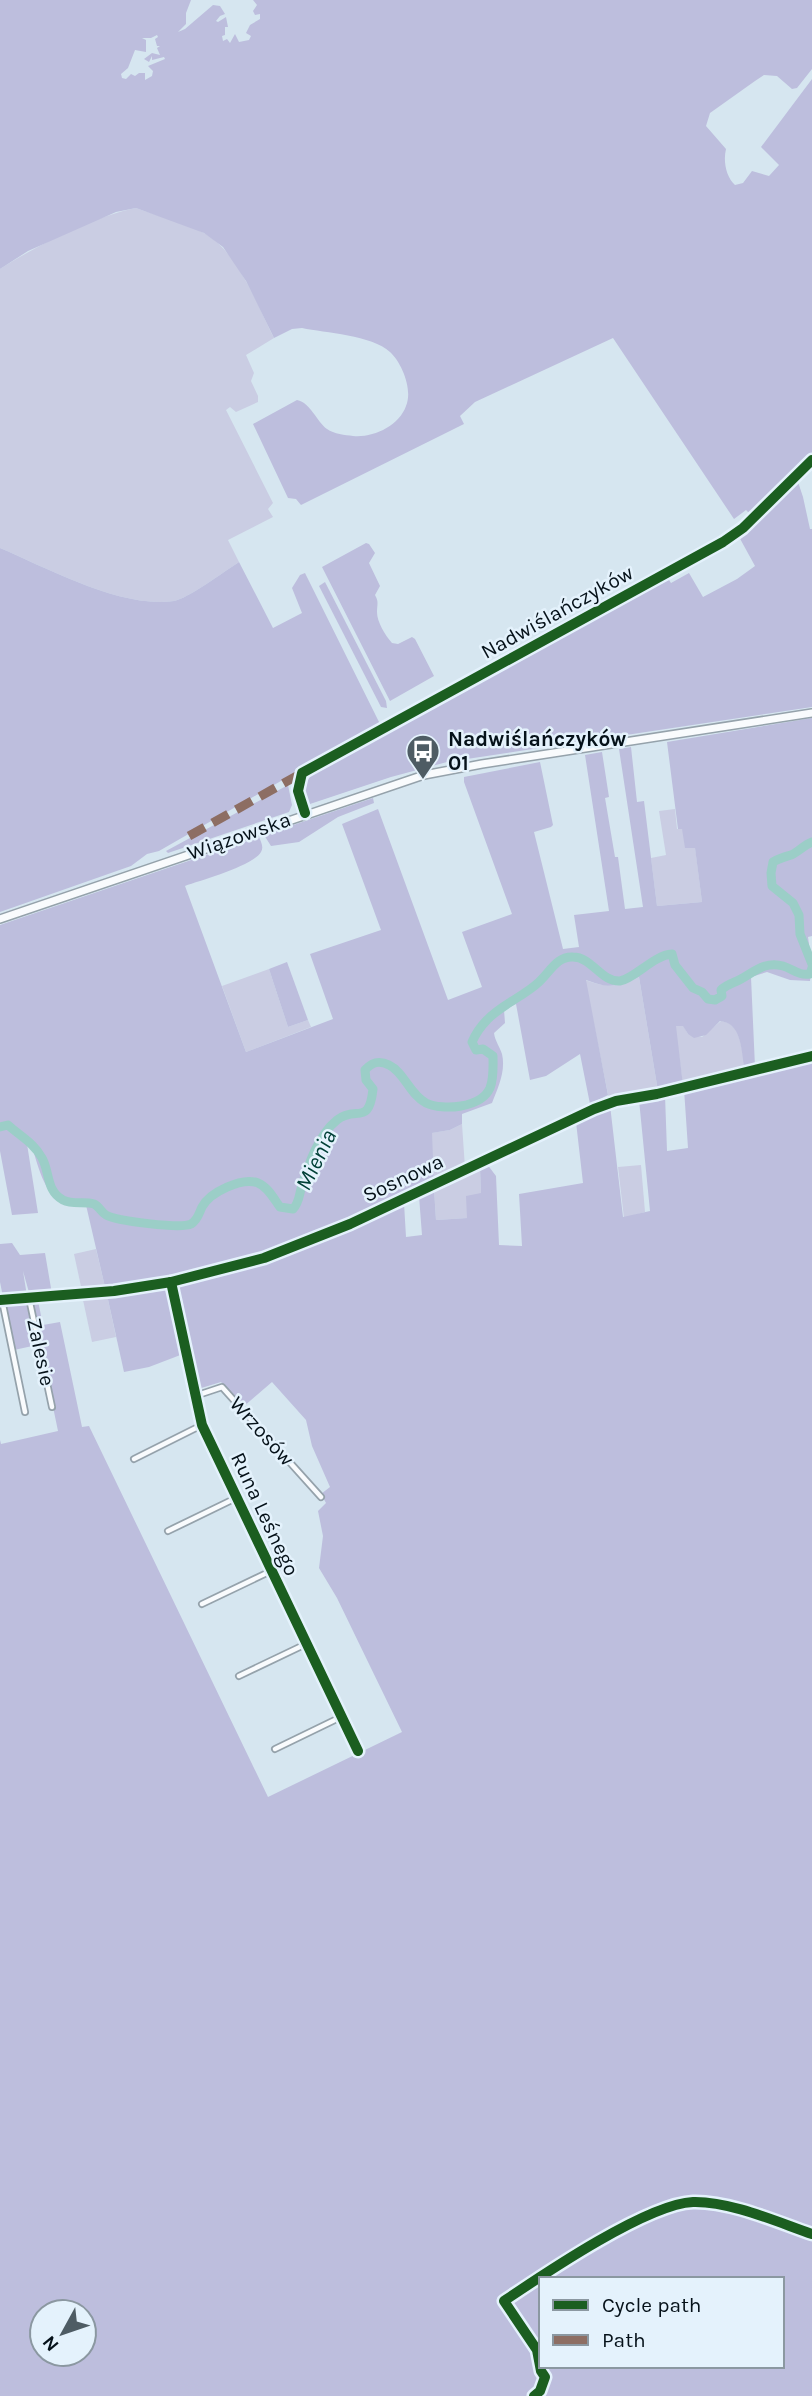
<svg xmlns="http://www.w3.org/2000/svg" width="812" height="2396" font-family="Karla,sans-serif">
	<rect width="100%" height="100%" fill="#d6e6f0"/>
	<g fill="#cacde3">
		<path d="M 136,208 C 158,216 182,222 202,232 C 237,249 257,305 274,338 L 246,355 L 254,373 L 251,381 L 258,396 L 258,402 L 236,412 L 230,407 L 226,410 L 273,503 L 268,509 L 273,517 L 228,540 L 239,562 C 225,571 187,599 174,601 C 122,609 47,568 0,548 L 0,269 C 38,245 92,217 136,208 Z"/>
		<polygon points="675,809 677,829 682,829 695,847 702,902 657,906 651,858 666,855 659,811"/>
		<polygon points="269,969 288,1027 308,1020 311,1027 246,1052 222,986"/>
		<path d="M 639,977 L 658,1091 L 609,1099 L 585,980 C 609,988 616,988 639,977 Z"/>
		<path d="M 721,1021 C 741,1023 741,1048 745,1065 L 696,1077 L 697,1081 L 683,1085 L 675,1026 L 683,1025 L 688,1034 L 702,1037 Z"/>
		<polygon points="462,1124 465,1168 434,1183 431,1133 450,1130"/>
		<polygon points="641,1165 645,1212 624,1218 618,1167"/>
		<polygon points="480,1168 481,1193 467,1218 436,1220 434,1189"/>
		<polygon points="96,1249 105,1287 82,1291 74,1254"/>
		<polygon points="107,1295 116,1337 92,1342 83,1300 85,1297"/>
	</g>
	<g fill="#bdbedd" fill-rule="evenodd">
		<path d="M 0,0 L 191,0 L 186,13 L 186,24 L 178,32 L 185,29 L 213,5 L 220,6 L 225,14 L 220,16 L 216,21 L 218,22 L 226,17 L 228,27 L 225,27 L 225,35 L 222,36 L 223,41 L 227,39 L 230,43 L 235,34 L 239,42 L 249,40 L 251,36 L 246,33 L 250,25 L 260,19 L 260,14 L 255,15 L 253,11 L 257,5 L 253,0 L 812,0 L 812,69 L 797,88 L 792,89 L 777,76 L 764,75 L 755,81 L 710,113 L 706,126 L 726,149 C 723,161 726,177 735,185 L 743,183 L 752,171 L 769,176 L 779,165 L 761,147 L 812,79 L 812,455 L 751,515 L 746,510 L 734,519 L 613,338 L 475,402 L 460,416 L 464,424 L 301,505 L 296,499 L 288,498 L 253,424 L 297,400 C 311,403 316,421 327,429 C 334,434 345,435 353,436 C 373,438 399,426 406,406 C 413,390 402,363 390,352 C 372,335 325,333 302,328 L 292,329 L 274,338 L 246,281 L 223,247 L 204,233 L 136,208 L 116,212 L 28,251 L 0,269 ZM 157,35 L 158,37 L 155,39 L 157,46 L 160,46 L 157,48 L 160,55 L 152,53 L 144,59 L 149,62 L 152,56 L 152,60 L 164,57 L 165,59 L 148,66 L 153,71 L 152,76 L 145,80 L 145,73 L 139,73 L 135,76 L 131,74 L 126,79 L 122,78 L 121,74 L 128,68 L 135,50 L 146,52 L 146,40 L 142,38 L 151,38 Z"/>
		<polygon points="797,479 803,497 810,529 812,529 812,707 447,762 391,777 310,804 305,801 305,784 314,771 667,577 671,583 689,573 703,597 737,579 755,566 738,535"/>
		<path d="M 366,543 L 369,544 L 375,553 L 369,563 L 380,586 L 375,595 C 379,602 377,604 377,612 C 377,622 385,635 392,643 L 398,644 L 412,637 L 415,639 L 434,676 L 390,701 L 322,567 Z"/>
		<path d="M 0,548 C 47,568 122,609 174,601 C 187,599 225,571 239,562 L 273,628 L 302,613 L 292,588 L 300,575 L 305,573 L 380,724 L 159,851 L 147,854 L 131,866 L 0,912 Z"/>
		<polygon points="325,582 386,701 387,708 381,707 319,586"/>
		<path d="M 812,718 L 812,936 L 808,937 C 810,951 812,966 810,981 L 790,980 L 767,972 L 751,977 L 755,1067 L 697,1081 L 696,1077 L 744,1065 C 741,1048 741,1023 720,1021 L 706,1035 L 694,1038 L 688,1034 L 683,1026 L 676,1026 L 683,1085 L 658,1091 L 639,977 C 616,987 610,989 586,980 L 608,1095 L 590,1104 L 580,1054 L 546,1076 L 530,1080 L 516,1004 L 504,1010 L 505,1023 L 494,1033 C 495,1041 500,1047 502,1054 C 506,1071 498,1088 492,1103 L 462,1114 L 462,1124 L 450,1130 L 432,1133 L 434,1183 C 378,1209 321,1237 262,1257 C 211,1273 158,1281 105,1287 L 86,1205 C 81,1204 75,1206 70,1205 C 45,1200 39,1168 32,1147 L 27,1144 L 38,1213 L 12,1215 L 0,1151 L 0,925 L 259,837 C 261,842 264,847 261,852 C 253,866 202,880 185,886 L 246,1052 L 333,1019 L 310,954 L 381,930 L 342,824 L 378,809 L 448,1000 L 482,987 L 462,932 L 512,914 L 464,782 L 464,777 L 540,762 L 553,825 L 551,827 L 534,832 L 563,949 L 579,947 L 574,915 L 609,911 L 585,755 L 602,752 L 609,797 L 605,798 L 615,857 L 618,857 L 625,909 L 643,907 L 619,749 L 631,747 L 637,802 L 644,801 L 657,906 L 702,902 L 695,848 L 685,848 L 682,829 L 678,829 L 667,742 Z"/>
		<polygon points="288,785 292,805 289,812 168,853 166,851"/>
		<polygon points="373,798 374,803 338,817 299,842 271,846 264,835"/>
		<polygon points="287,962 308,1020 288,1027 269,969"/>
		<path d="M 812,1059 L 812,2396 L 0,2396 L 0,1440 L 1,1444 L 58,1431 L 31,1301 L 38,1301 L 43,1325 L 60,1322 L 82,1427 L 89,1426 L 268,1797 L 402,1732 L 337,1598 L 319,1568 L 323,1536 L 318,1511 L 326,1503 L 321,1494 L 330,1487 L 312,1446 L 306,1420 L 272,1382 L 243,1407 L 221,1382 L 198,1389 L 175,1284 L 264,1260 L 404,1203 L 406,1237 L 422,1235 L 419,1196 L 434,1189 L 436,1220 L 467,1218 L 466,1196 L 481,1193 L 480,1168 L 487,1164 L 496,1176 L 499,1245 L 522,1246 L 519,1194 L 583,1183 L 576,1122 L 610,1105 L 623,1217 L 650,1211 L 639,1100 L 665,1095 L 667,1151 L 688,1148 L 684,1089 ZM 541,2279 L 782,2279 L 782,2366 L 541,2366 ZM 42,2312 L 84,2312 L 84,2354 L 42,2354 Z"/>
		<polygon points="12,1243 20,1255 45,1253 52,1294 30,1296 23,1271 27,1296 3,1297 0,1282 0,1244"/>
		<polygon points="168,1285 183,1354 149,1367 124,1372 107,1295"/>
		<polygon points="28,1301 37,1345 14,1350 4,1302"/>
	</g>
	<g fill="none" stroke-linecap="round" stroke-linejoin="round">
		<g stroke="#9bcec7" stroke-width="9">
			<path d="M 812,842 C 804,845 798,852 791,855 C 784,857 780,858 773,862 L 771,873 L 772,886 L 793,903 L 799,915 L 800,934 L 812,964"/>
			<path d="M 0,1127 L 8,1125 C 20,1136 34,1143 42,1158 C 50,1172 46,1191 63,1200 C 73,1205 84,1201 94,1204 C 99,1206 101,1212 106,1215 C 116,1221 181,1229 191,1224 C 198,1220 199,1213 202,1207 C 210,1192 242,1177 258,1183 C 268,1187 274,1199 280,1207 L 293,1209 C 299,1203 299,1196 301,1189 C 308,1166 318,1135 337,1120 C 356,1105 369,1127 373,1089 L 366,1080 L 365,1070 C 372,1062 379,1060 389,1065 C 404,1072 410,1095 426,1103 C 443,1111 481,1108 490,1088 C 494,1078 493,1067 493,1056 L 483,1049 L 476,1050 L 472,1042 C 476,1033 480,1027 487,1020 C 502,1004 523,997 539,982 C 550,972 557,956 573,957 C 592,957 601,982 620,981 C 634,979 654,955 672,954 L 675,965 L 693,988 L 702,992 L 708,999 L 715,1000 L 722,996 L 721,990 C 727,984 734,983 741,979 C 755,971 766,961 783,966 C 793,969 799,976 810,974 L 812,968"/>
		</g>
		<defs>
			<g id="minor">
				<polyline points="305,813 298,791 302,773 723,542 743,528 812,460"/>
				<polyline points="171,1282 202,1425 358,1751"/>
				<polyline points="29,1298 52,1407"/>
				<polyline points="0,1300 114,1291 171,1282 264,1258 350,1224 594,1109 616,1101 657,1094 812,1056"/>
				<polyline points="2,1300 25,1412"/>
				<polyline points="195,1396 222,1387 321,1497"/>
				<polyline points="134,1459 202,1425"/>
				<polyline points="168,1531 236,1498"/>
				<polyline points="202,1604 271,1571"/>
				<polyline points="239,1676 306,1644"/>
				<polyline points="275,1749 341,1717"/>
			</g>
			<polyline id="secondary" points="0,919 424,775 482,764 812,713"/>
		</defs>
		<use href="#minor" stroke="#95a2ab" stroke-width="8"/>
		<use href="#secondary" stroke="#95a2ab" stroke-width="10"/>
		<use href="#minor" stroke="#f9fbfd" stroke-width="4.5"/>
		<use href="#secondary" stroke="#f9fbfd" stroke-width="7"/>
		<polyline stroke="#8d6e63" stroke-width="9" stroke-dasharray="18 9" stroke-linecap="butt" points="189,836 302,773"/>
		<defs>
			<g id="cycleway">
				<polyline points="305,813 298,791 302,773 723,542 743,528 812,460"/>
				<polyline points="171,1282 202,1425 358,1751"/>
				<polyline points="0,1300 114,1291 171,1282 264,1258 350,1224 594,1109 616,1101 657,1094 812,1056"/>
				<path d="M 534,2396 L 540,2391 L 545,2377 L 541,2371 L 537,2350 L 504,2301 C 544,2274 647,2204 693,2202 C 730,2201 777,2222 812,2234"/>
			</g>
		</defs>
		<use href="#cycleway" stroke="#e4f2fc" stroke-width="15"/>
		<use href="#cycleway" stroke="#1b5e20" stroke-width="10"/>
	</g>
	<defs>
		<symbol id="bus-pin" viewBox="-11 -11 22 30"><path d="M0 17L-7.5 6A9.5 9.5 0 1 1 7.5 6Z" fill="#4e5c64" stroke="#e4f2fc"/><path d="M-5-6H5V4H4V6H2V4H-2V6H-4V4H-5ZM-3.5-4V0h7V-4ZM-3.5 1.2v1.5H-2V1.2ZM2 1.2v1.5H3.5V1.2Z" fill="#fff"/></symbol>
	</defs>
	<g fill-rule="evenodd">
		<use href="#bus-pin" x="404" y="732" width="38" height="52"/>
	</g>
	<g text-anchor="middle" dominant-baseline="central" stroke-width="5" stroke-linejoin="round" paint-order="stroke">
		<g font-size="21" fill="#051119" stroke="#e4f2fc">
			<text transform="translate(557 612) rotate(-29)">Nadwiślańczyków</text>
			<text transform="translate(239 836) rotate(-19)">Wiązowska</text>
			<text transform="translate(403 1178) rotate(-25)">Sosnowa</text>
			<text transform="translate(41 1352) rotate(78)">Zalesie</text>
			<text transform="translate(262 1431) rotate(48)">Wrzosów</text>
			<text transform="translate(265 1514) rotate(65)">Runa Leśnego</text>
		</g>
		<g font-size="21" font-weight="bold" fill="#051119" stroke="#e4f2fc" text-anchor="start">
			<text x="448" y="739">Nadwiślańczyków<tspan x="448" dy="24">01</tspan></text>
		</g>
		<g font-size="23" font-style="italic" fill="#024037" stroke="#e4f2fc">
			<text transform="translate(316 1160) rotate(-64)">Mienia</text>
		</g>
	</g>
	<rect x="539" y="2277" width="245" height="91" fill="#e4f2fc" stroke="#8b98a1" stroke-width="2"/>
	<rect x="553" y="2300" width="35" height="10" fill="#1b5e20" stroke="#8b98a1" stroke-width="2"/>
	<text x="602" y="2312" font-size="21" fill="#051119">Cycle path</text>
	<rect x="553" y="2335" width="35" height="10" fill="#8d6e63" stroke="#8b98a1" stroke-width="2"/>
	<text x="602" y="2347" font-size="21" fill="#051119">Path</text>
	<g transform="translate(63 2333) rotate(230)"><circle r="33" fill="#e4f2fc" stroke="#8b98a1" stroke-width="2"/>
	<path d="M0-5L12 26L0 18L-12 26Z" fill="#4e5c64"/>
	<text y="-10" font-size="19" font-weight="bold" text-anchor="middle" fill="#051119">N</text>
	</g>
</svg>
